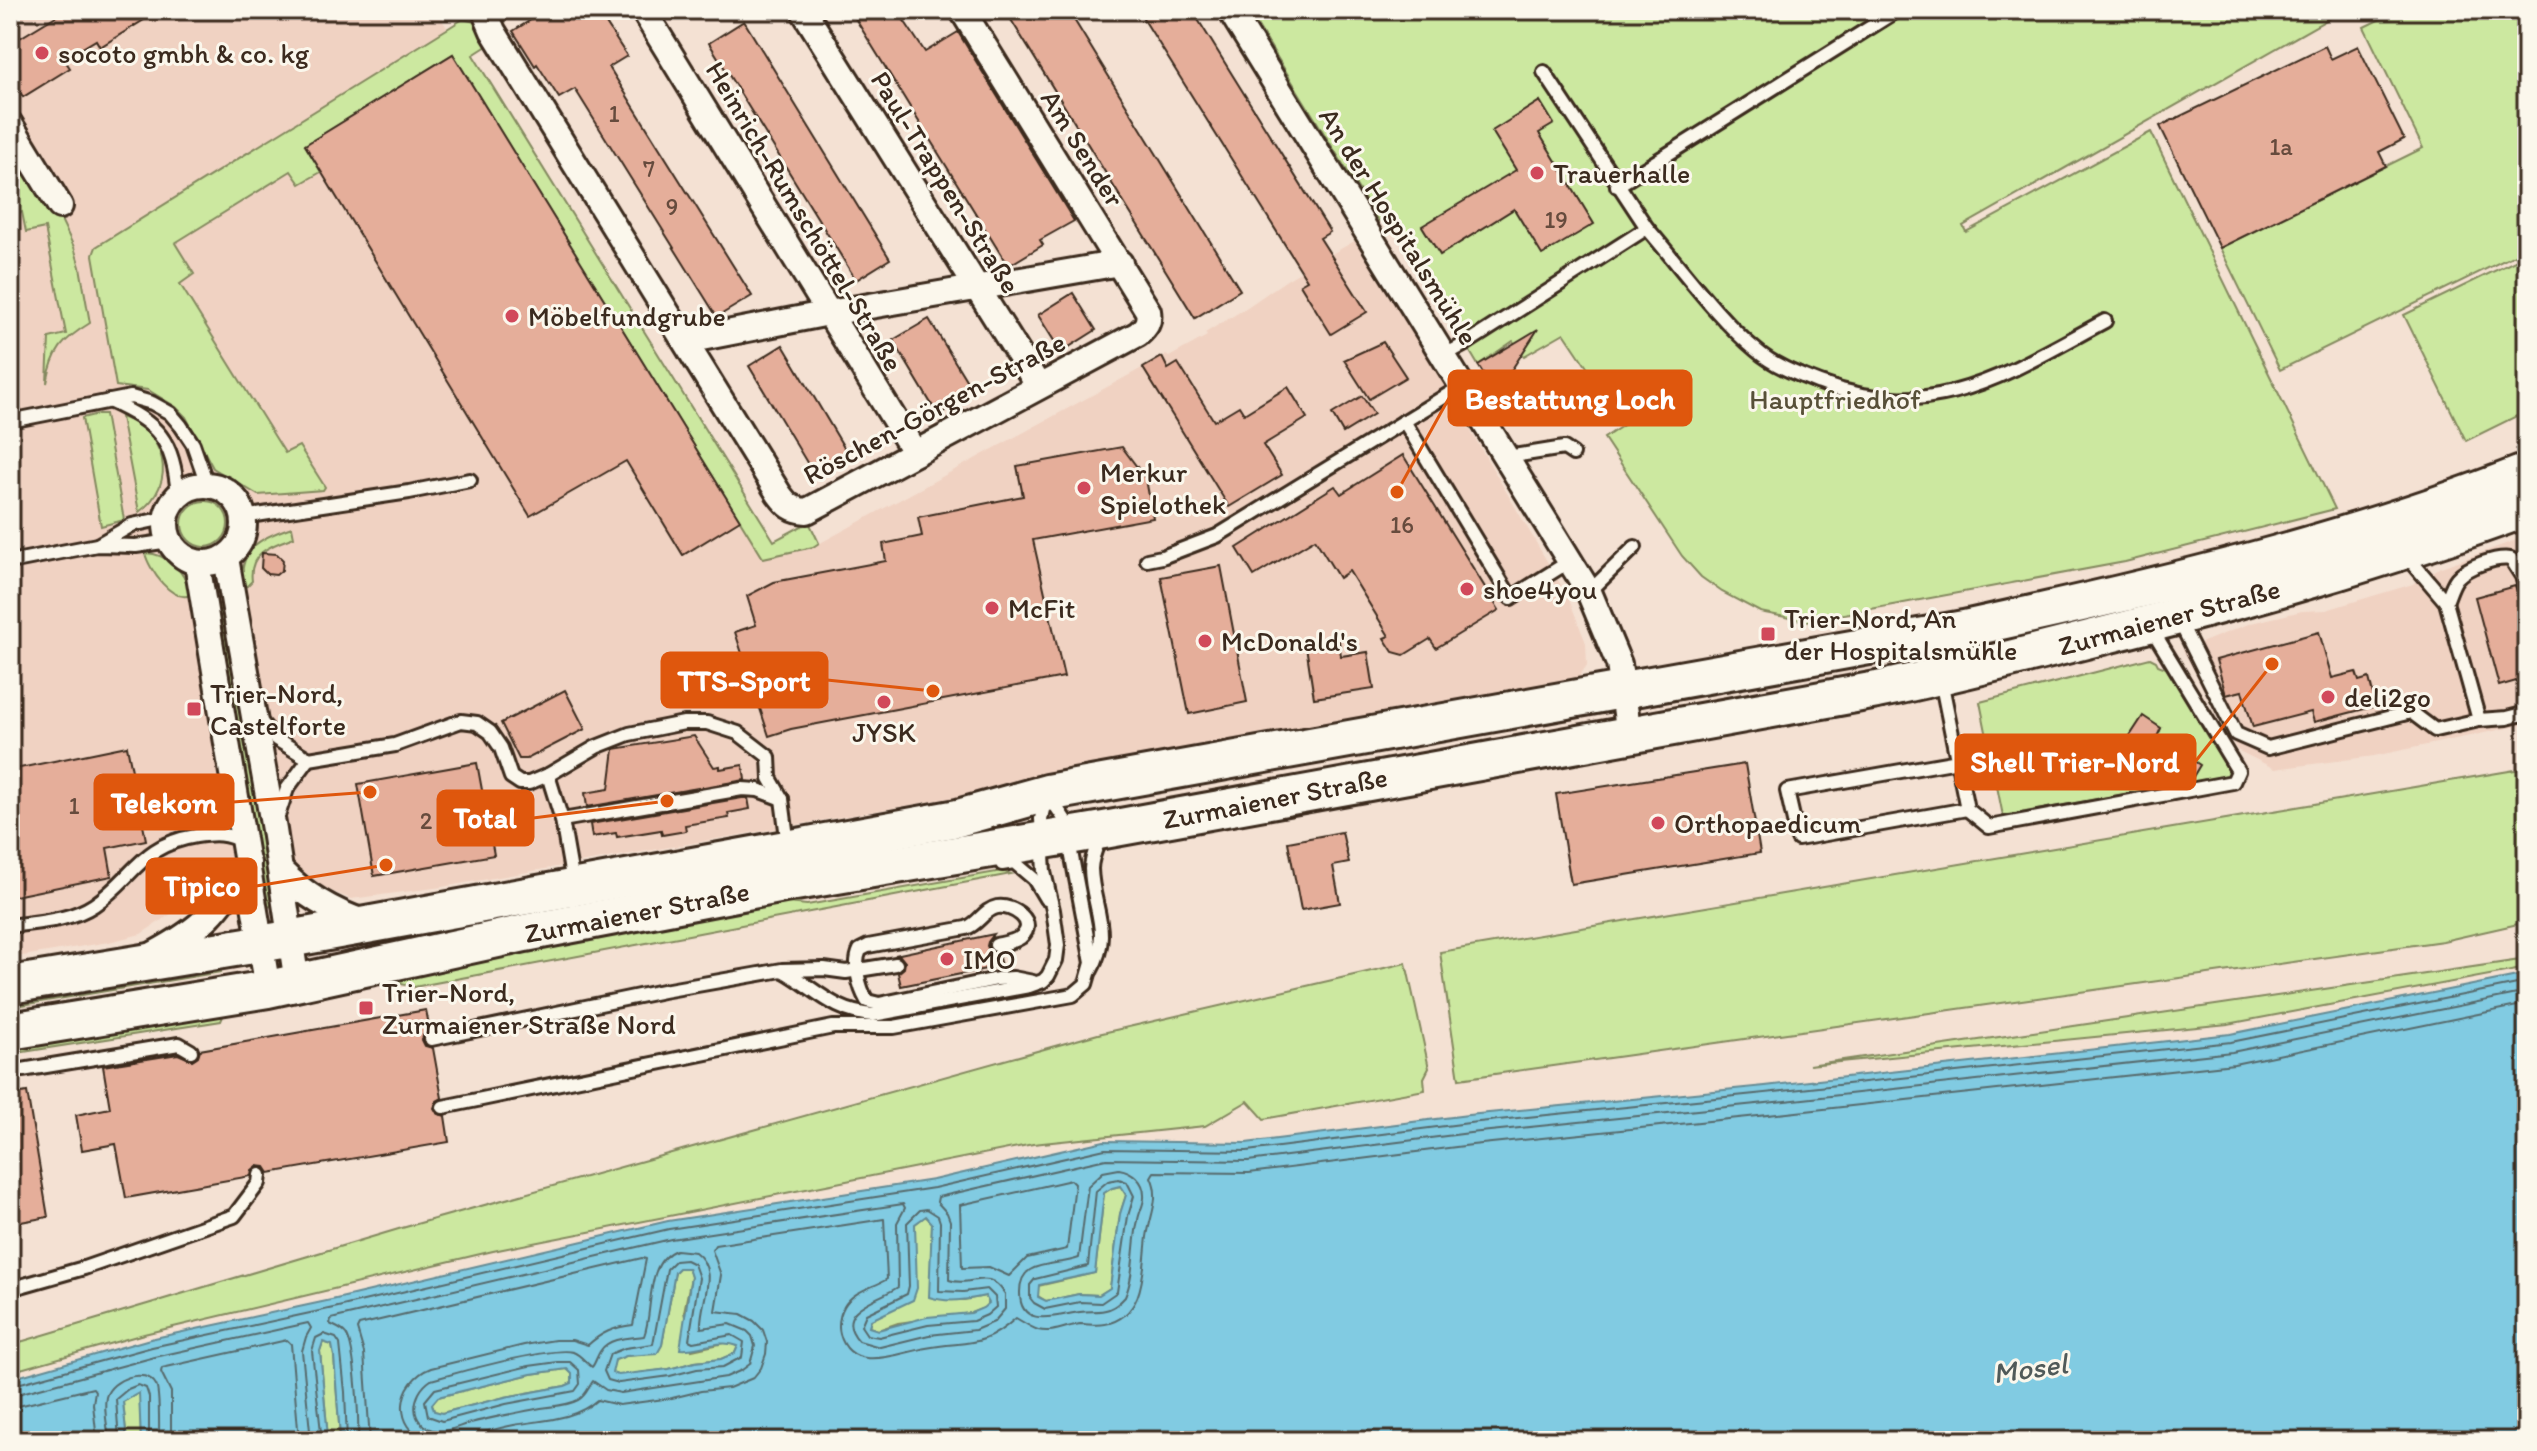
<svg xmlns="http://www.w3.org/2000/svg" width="2537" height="1451" font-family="Itim,sans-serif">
	<rect width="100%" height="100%" fill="#f4e1d3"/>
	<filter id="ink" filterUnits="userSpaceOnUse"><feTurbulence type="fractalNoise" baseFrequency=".0125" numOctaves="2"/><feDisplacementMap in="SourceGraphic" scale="16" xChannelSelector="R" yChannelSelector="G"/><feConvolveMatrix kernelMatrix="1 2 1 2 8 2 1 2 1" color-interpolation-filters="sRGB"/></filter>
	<g filter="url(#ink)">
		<g fill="#f0d2c2">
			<polygon points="10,10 452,10 441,18 769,557 813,547 1166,355 1169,357 1207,336 1205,333 1243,310 1288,279 1358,239 1568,597 1586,643 1587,665 1575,683 1463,708 442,887 351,899 281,871 248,863 203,874 193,891 174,912 141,934 109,942 10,958"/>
			<polygon points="2522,538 2527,565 2527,724 2374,756 2275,769 2237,750 2183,650 2251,623 2302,611 2326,610 2413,584 2441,567"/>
		</g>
		<g fill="#cce8a0" stroke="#84895f" stroke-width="2" fill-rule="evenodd">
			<polygon points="1248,10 2344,10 1963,226 1966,232 2151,132 2335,509 2125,562 1806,621 1760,612 1722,592 1701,577 1682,556 1604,438 1625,424 1564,333 1524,356 1513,341 1478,365 1389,216 1378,221"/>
			<polygon points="2399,10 2527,10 2527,249 2280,370 2220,248 2423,148 2364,27"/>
			<polygon points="463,19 475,22 490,44 473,55 774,541 809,522 819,543 813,547 763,558 453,54 305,145 321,172 300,184 291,171 175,243 194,274 180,284 285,453 299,446 325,487 323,490 258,495 213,468 186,417 176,407 148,390 116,386 93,255 96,247"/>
			<path d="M 18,161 L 48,213 L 56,209 L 74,247 L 80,267 L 90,323 C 62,340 53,351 47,383 L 49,338 L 66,334 L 45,228 L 26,232 L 22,212 L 10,216 L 10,191 L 17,187 L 10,175 L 10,166 Z"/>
			<polygon points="2527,255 2527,411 2466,441 2404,315"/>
			<polygon points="98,414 105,414 124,520 101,526 82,418"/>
			<path d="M 121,417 C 166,432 179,483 139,512 Z"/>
			<circle cx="205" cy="524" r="23"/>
			<path d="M 292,527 L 294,537 C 272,545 248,552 252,581 L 247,586 L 242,587 C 239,548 259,538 292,527 Z"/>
			<path d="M 145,553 C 170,554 185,572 191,595 C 172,603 149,570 145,553 Z"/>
			<polygon points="224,606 276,905 267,907 215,608"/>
			<path d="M 2150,658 L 2156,661 L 2158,665 L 2166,668 L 2231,775 L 2003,816 L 1980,702 ZM 2143,717 L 2161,728 L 2157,737 L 2162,761 L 2150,754 L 2146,759 L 2125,745 Z"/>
			<polygon points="2527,768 2527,922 2443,941 1459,1079 1440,952"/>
			<polygon points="1002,871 1011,874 414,987 393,982 406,972 769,901 807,905"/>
			<polygon points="2527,959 2527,968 2228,1024 1809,1065"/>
			<polygon points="219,960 221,972 10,1007 10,995"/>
			<polygon points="1406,963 1429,1068 1424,1078 1425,1090 1264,1119 1248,1101 1205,1126 1033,1144 493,1251 144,1334 10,1372 10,1345 402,1228 1098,1034"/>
			<polygon points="226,1009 221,1021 10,1054 10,1044"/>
			<polygon points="1121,1186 1126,1195 1120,1214 1110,1288 1099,1295 1079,1294 1046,1301 1038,1296 1038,1286 1095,1273 1104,1193 1112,1188"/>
			<polygon points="925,1216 932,1222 930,1297 964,1300 985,1296 989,1302 984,1308 971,1313 898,1323 878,1330 869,1327 871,1320 882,1314 915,1224"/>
			<polygon points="688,1267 691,1277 684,1312 692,1350 729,1342 738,1346 735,1353 721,1359 695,1362 669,1369 618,1376 611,1373 615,1360 626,1356 657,1353 662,1345 675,1272 679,1268"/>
			<polygon points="323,1342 332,1345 334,1356 340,1438 337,1441 328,1437 320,1351"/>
			<polygon points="567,1369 573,1374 572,1383 565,1386 505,1397 442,1413 434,1411 432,1404 438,1397 531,1374"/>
			<polygon points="140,1392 141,1441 127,1441 123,1402"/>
		</g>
		<path fill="#81cbe2" stroke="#658b94" stroke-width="2" fill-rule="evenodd" d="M 2527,974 L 2527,1441 L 337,1441 L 340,1437 L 334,1356 L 332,1345 L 323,1342 L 320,1351 L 328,1437 L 335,1441 L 141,1441 L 139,1393 L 123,1402 L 127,1441 L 10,1441 L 10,1379 L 150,1339 L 336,1299 L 668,1221 L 933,1180 L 1104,1141 L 1246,1143 L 1468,1115 L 1765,1086 L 2230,1034 ZM 1120,1186 L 1126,1195 L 1120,1214 L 1110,1288 L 1099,1295 L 1079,1294 L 1046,1301 L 1038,1297 L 1039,1285 L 1095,1273 L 1104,1193 L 1112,1188 ZM 926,1216 L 932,1223 L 929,1297 C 948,1303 966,1300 985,1296 L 989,1303 L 983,1308 L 971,1313 L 927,1317 L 878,1330 L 869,1327 L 871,1320 L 913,1300 L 917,1288 L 915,1224 ZM 679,1268 L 688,1268 L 691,1277 L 680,1349 C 699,1351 720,1338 738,1346 L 735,1353 L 721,1359 L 695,1362 L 669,1369 L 618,1375 L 612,1373 L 615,1360 L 626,1356 L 657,1354 L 662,1345 L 675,1272 ZM 567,1369 L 572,1374 L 572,1383 L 565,1386 L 505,1397 L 442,1413 L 434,1411 L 432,1404 L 438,1397 L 531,1374 Z"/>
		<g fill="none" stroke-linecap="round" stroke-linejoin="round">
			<g stroke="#576a6c" stroke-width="2">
				<path d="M 1119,1169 C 1132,1171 1144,1181 1144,1195 C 1145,1203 1139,1212 1138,1220 C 1132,1245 1135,1274 1125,1297 C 1109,1315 1100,1310 1080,1312 C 1058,1315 1019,1330 1020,1292 C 1020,1283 1022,1275 1030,1270 C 1044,1262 1064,1264 1079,1258 L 1088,1186 L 1103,1172 Z"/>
				<polygon points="1119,1179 1127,1182 1134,1196 1128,1216 1117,1292 1101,1303 1080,1302 1045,1309 1034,1303 1030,1298 1030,1285 1035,1279 1088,1266 1096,1191 1108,1181"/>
				<polygon points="1071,1180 1075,1184 1067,1249 1027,1258 1009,1276 989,1267 962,1268 960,1205"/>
				<polygon points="927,1209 938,1216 940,1222 939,1291 963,1292 987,1289 995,1297 996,1307 987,1315 973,1321 928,1325 879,1337 867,1335 861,1326 866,1314 907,1294 909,1286 907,1223 920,1210"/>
				<path d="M 676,1250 L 695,1252 C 721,1271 699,1303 701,1328 L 730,1324 L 747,1331 L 752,1336 L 755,1346 L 750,1364 L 742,1370 L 726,1377 L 621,1393 L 606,1390 L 593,1381 C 588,1388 586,1396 578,1400 C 567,1406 553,1406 541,1408 C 517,1413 492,1417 467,1424 C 457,1427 448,1432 437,1431 C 408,1426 410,1394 431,1380 C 455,1373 553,1346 573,1352 C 581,1355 586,1363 592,1367 C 596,1362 597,1355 601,1350 C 610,1337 630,1338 644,1336 C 654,1311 644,1262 676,1250 Z"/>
				<polygon points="686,1260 694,1264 699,1278 689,1340 693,1342 732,1335 744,1342 742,1357 723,1367 697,1369 670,1376 619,1383 608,1380 604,1371 610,1354 625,1348 653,1344 667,1269 675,1261"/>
				<polygon points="558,1362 570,1362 579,1370 580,1384 575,1391 506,1404 442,1421 428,1416 425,1401 435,1389 529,1366"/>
				<polyline points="10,1386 152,1347 338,1307 669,1229 934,1188 1105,1149 1247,1151 1469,1123 1765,1093 2231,1042 2527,982"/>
				<polyline points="10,1396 155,1357 308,1323 311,1328 306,1337 302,1351 311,1441"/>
				<polyline points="10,1408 93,1388 95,1391 93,1404 97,1441"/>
				<path d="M 109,1441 C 108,1428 103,1410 106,1397 C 111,1379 145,1366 156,1385 C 160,1393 159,1430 159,1441"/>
				<polyline points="119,1441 116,1399 128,1389 138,1385 146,1388 149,1397 149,1441"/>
				<polyline points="171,1441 171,1392 161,1372 162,1368 287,1340 291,1344 299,1441"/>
				<polyline points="322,1441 312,1351 316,1338 324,1334 336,1338 340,1344 345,1392 347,1441"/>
				<path d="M 358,1441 C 359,1422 356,1348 346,1334 C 342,1329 336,1327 330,1324 L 331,1319 L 671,1239 L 903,1204 L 905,1208 L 897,1223 L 898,1287 C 881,1299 830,1309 859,1341 L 880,1347 L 929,1335 L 975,1330 L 994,1322 L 1005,1309 L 1005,1294 C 987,1266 973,1288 949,1280 L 950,1221 L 947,1213 L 937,1202 L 938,1197 L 1106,1159 L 1248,1161 L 1470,1133 L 1766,1103 L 2232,1052 L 2527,992"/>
				<path d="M 370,1441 L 364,1353 L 357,1329 L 359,1325 L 642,1258 L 646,1259 L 633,1325 C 614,1327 601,1333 588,1345 L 572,1340 L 555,1340 L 524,1345 L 431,1368 C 397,1381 391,1428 429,1441"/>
				<path d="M 453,1441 C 473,1435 494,1429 514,1425 C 543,1420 575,1420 597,1400 L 619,1405 L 672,1398 L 701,1391 L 729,1388 L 753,1378 L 761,1368 L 766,1354 L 767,1342 L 763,1330 L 754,1321 L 741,1314 L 715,1311 L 721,1275 L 712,1250 L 715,1245 L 884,1219 L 887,1279 C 875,1287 859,1289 849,1300 C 841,1308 837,1322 840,1334 C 851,1375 899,1353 926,1348 C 967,1340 981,1350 1016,1318 C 1023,1322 1030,1327 1038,1330 C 1052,1334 1066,1326 1080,1324 C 1089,1324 1097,1326 1105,1324 C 1146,1316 1143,1269 1147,1237 C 1150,1215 1161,1198 1151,1177 L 1154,1172 L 1249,1173 L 1472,1145 L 1768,1115 L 2234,1064 L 2527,1004"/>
			</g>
		</g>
		<g fill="#e5ae9a" stroke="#3b2a1e" stroke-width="2">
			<polygon points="66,10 160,10 100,47 96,40 64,59 70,68 23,97 10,75 10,44"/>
			<polygon points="547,10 626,10 605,22 627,56 609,67 752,296 717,317 575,89 559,98 537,64 535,66 513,31"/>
			<polygon points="850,10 897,10 925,52 958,32 1074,221 1040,240 1043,245 1008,266"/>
			<polygon points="1005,10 1068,10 1240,290 1195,318"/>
			<polygon points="1138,10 1192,10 1330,232 1320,238 1367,312 1331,334 1300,284 1307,280"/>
			<polygon points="744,21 890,259 856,280 709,43"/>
			<polygon points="2325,46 2331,59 2358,46 2404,139 2379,152 2386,166 2220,248 2160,126"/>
			<polygon points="453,54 740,520 683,555 626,461 530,516 305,145"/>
			<polygon points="1540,101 1554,124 1539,133 1594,224 1542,255 1514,209 1440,255 1422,226 1516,170 1492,131"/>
			<polygon points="1073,293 1096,330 1061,352 1038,315"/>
			<polygon points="929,319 974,393 938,415 893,340"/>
			<polygon points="1538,329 1496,394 1478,365"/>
			<polygon points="1383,342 1406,377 1369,399 1344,360"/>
			<polygon points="783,345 849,456 815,476 749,366"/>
			<polygon points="1162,357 1168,369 1178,363 1214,421 1239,406 1244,414 1288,387 1307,418 1263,445 1282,475 1229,507 1143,368"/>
			<polygon points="1362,396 1374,414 1343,433 1332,414"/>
			<polygon points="1122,447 1146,479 1153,518 1033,540 1064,677 791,729 769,736 735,632 756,625 747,596 774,582 886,561 883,544 922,536 918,517 1023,496 1017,466"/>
			<polygon points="1403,455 1499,610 1436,648 1430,639 1404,655 1393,652 1384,638 1389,636 1349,571 1339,578 1315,539 1254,576 1237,548 1335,486 1341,494"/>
			<polygon points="262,553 277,554 283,560 282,570 276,575 267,574 261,568"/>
			<polygon points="1221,566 1247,702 1189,714 1161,577"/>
			<polygon points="2515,586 2527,626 2527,678 2499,686 2475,597"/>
			<polygon points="2319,632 2332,678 2356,672 2359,681 2369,678 2376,706 2314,722 2311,712 2253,727 2242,691 2226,695 2216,660"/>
			<polygon points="1339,641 1341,656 1368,652 1374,689 1314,698 1306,646"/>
			<polygon points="565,690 585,729 527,759 519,759 501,723"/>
			<polygon points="2143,716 2161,728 2157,737 2200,765 2191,780 2150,754 2146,759 2124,745"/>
			<polygon points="694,736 714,767 720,766 720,769 743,765 745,780 587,807 585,793 609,789 614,749"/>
			<polygon points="127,746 146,840 107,848 112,876 10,897 10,770"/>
			<polygon points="477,763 494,855 374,876 358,784"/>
			<polygon points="1745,764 1760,853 1571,884 1556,794"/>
			<polygon points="742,798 748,798 750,809 728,813 729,818 685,825 686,831 662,835 661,830 617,837 616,833 592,837 590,824"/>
			<polygon points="1342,832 1349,863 1333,866 1340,903 1301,910 1288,842"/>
			<polygon points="994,934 988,942 987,946 990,952 998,954 1001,966 901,986 898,973 904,968 905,962 900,956 895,955"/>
			<polygon points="426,1010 430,1030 424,1033 422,1040 425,1046 433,1048 442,1098 437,1101 434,1108 437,1113 445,1116 449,1142 269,1173 265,1167 257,1166 252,1170 251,1176 126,1198 116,1144 82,1150 76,1115 110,1108 103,1066 178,1054 192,1060 198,1056 200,1050"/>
			<polygon points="27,1092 48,1217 10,1224 10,1095"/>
		</g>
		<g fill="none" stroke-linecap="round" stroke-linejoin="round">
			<defs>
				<g id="lane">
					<polyline points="1617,186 1898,10"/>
					<path d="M 1647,228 C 1680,266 1718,319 1756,350 C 1774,366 1799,375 1820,383 C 1933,426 2009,372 2105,321"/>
					<polyline points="1443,356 1467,343 1647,228 1544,72"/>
					<path d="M 109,401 C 159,424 173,439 178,495"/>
					<polyline points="10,421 131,397 152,403 170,413 181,426 193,444 207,484"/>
					<polyline points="1404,421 1511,598 1570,561"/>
					<polyline points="1507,457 1564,448 1573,454"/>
					<polyline points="243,517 409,492 470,480"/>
					<polyline points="99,544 132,525 165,518"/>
					<polyline points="1147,560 1162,557 1217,536 1462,386"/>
					<polyline points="10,562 97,545 136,546 169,541"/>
					<polyline points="1589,592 1635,547"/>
					<path d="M 2446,602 C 2449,595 2452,584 2457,578 C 2466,567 2497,556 2511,559 L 2522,576 L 2527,595"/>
					<polyline points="2179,620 2236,734 2268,748 2411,712 2435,730 2479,720 2446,602 2406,555"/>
					<polyline points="1941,680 1967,809 1989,827 2233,782 2238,771 2150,626"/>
					<polyline points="259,720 276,739 309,759 395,745 461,721 477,723 490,732 501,748 511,777 520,783 529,783 548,775 596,747 629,734 684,723 707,723 738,733 769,757 770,778 782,799 788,845"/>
					<polyline points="2479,720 2507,718 2527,713"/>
					<polyline points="1958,761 1787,791 1798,839 1967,809"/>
					<polyline points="548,775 562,820 573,883"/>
					<polyline points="277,819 287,789 309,759"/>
					<polyline points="562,820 742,789 758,790 782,799"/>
					<polyline points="1002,864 1014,862 1034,879 1046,899"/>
					<path d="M 10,926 C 38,922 70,921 94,905 C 135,877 140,845 196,836 C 216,833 225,833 244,842"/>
					<path d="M 996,945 C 1005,943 1014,942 1021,937 C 1039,922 1012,904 997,907 C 983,910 979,924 966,928 L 868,946 L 860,950 C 853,964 859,987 867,1001 L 879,1004 L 997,979 L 1013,978 L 1033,982"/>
					<path d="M 1091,970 C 1113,932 1092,907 1091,869 C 1091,858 1096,848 1100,838"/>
					<path d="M 784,971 C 816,989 833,1012 873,1015 L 1029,986 L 1043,981 L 1048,976 L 1056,960 L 1058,945 L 1053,910 L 1044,872 L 1041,819 L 1045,800"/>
					<polyline points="431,1039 663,991 782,970 824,969 846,972 896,964"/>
					<polyline points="10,1072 179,1044 191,1051"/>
					<polyline points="443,1107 833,1027 894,1027 1073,995 1086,984 1092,963 1065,820 1051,799"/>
					<polyline points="10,1289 84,1268 234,1216 259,1183 260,1175"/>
				</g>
				<g id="street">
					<path d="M 487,10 L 487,17 L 493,31 L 779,494 C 787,505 792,510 807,511 L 1138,334 C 1146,327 1150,322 1148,311 L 962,10"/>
					<polyline points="643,10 915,453"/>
					<polyline points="803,10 1038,385"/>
					<polyline points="1230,10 1589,592 1619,664 1629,735"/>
					<polyline points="10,124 60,206"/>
					<polyline points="686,341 829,313 1120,263"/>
					<circle cx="205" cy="524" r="39"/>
					<polyline points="226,558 274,830 297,983"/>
					<polyline points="197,563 268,989"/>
					<path d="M 281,871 C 305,896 333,912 366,923"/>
					<path d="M 154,954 C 205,927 217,911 248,863"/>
				</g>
				<g id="primary">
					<path d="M 10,985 L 289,939 L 958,818 L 1047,793 L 1964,629 C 2154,588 2346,543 2527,472"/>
					<path d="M 10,1031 L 268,989 L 525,933 L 789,883 L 1104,830 L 1877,690 C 1948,675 2019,657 2090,639 C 2237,602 2384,561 2527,508"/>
				</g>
			</defs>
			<use href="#lane" stroke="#3b2a1e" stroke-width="18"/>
			<use href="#street" stroke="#3b2a1e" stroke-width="30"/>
			<use href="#primary" stroke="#3b2a1e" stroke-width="42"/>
			<use href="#lane" stroke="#fbf7ec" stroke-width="12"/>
			<use href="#street" stroke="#fbf7ec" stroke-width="24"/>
			<use href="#primary" stroke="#fbf7ec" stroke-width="36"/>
		</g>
	</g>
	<g fill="#d1495b" stroke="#fbf7ec" stroke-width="3">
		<circle cx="42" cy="53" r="8"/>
		<circle cx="1537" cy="173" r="8"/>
		<circle cx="512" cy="316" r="8"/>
		<circle cx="1084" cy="488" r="8"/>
		<circle cx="1467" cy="589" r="8"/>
		<circle cx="992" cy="608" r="8"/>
		<rect x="1760" y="626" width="16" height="16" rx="4"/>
		<circle cx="1205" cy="641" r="8"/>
		<circle cx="2328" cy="697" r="8"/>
		<circle cx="884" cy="702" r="8"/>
		<rect x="186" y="701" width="16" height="16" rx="4"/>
		<circle cx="1658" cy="823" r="8"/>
		<circle cx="947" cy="959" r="8"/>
		<rect x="358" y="1000" width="16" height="16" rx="4"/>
	</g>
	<g text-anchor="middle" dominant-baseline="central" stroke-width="6" stroke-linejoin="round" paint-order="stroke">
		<g font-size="24" fill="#664b3d">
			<text x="614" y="113">1</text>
			<text x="2281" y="146">1a</text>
			<text x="649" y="168">7</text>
			<text x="672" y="206">9</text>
			<text x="1556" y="219">19</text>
			<text x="1402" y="524">16</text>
			<text x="74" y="805">1</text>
			<text x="426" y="820">2</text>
		</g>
		<g font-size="28" fill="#3b2a1e" stroke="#fbf7ec" text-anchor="start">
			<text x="58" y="53">socoto gmbh &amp; co. kg</text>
			<text x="1553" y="173">Trauerhalle</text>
			<text x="528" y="316">Möbelfundgrube</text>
			<text x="1100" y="472">Merkur<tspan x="1100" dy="32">Spielothek</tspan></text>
			<text x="1483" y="589">shoe4you</text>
			<text x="1008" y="608">McFit</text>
			<text x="1784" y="618">Trier-Nord, An<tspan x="1784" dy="32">der Hospitalsmühle</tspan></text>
			<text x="1221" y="641">McDonald's</text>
			<text x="210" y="693">Trier-Nord,<tspan x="210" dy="32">Castelforte</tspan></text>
			<text x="2344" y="697">deli2go</text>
			<text x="884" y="732" text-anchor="middle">JYSK</text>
			<text x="1674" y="823">Orthopaedicum</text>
			<text x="963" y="959">IMO</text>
			<text x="382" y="992">Trier-Nord,<tspan x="382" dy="32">Zurmaiener Straße Nord</tspan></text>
		</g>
		<g font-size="28" fill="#3b2a1e" stroke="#fbf7ec">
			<text transform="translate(1083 148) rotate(58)">Am Sender</text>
			<text transform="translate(946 182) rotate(58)">Paul-Trappen-Straße</text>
			<text transform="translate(805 216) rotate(59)">Heinrich-Rumschöttel-Straße</text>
			<text transform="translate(1399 226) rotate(58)">An der Hospitalsmühle</text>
			<text transform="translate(934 408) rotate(-28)">Röschen-Görgen-Straße</text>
			<text transform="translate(2169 617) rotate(-15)">Zurmaiener Straße</text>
			<text transform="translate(1275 798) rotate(-11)">Zurmaiener Straße</text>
			<text transform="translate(637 912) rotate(-11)">Zurmaiener Straße</text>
		</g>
		<g font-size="28" fill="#585038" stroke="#fbf7ec">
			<text x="1835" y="399">Hauptfriedhof</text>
		</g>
		<g font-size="30" font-style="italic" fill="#505a59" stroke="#fbf7ec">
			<text transform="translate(2030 1368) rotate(-8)">Mosel</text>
		</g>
	</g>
	<path fill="none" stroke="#df570d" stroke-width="3" d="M1397 492L1449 398M933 691L827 680M2272 664L2195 762M370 792L233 802M667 801L533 818M386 865L256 886"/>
	<g fill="#df570d" stroke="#fbf7ec" stroke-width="3">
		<circle cx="1397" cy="492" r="8"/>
		<circle cx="933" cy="691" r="8"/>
		<circle cx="2272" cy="664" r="8"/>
		<circle cx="370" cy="792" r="8"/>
		<circle cx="667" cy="801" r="8"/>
		<circle cx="386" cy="865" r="8"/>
	</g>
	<g fill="#df570d" stroke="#df570d" stroke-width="3">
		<rect x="1449" y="371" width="242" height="54" rx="8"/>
		<rect x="662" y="653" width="165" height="54" rx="8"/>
		<rect x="1956" y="735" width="239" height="54" rx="8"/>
		<rect x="95" y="775" width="138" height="54" rx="8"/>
		<rect x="438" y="791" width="95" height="54" rx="8"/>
		<rect x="147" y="859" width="109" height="54" rx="8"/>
	</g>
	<g font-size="30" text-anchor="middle" font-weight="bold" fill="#fff">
		<text x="1570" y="409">Bestattung Loch</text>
		<text x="744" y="691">TTS-Sport</text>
		<text x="2075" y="772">Shell Trier-Nord</text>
		<text x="164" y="813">Telekom</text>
		<text x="485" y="828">Total</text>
		<text x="202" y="896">Tipico</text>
	</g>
	<rect width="2537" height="1451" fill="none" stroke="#fbf7ec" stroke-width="40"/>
	<rect x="20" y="20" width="2497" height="1411" fill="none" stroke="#3b2a1e" stroke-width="3" filter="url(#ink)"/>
</svg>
